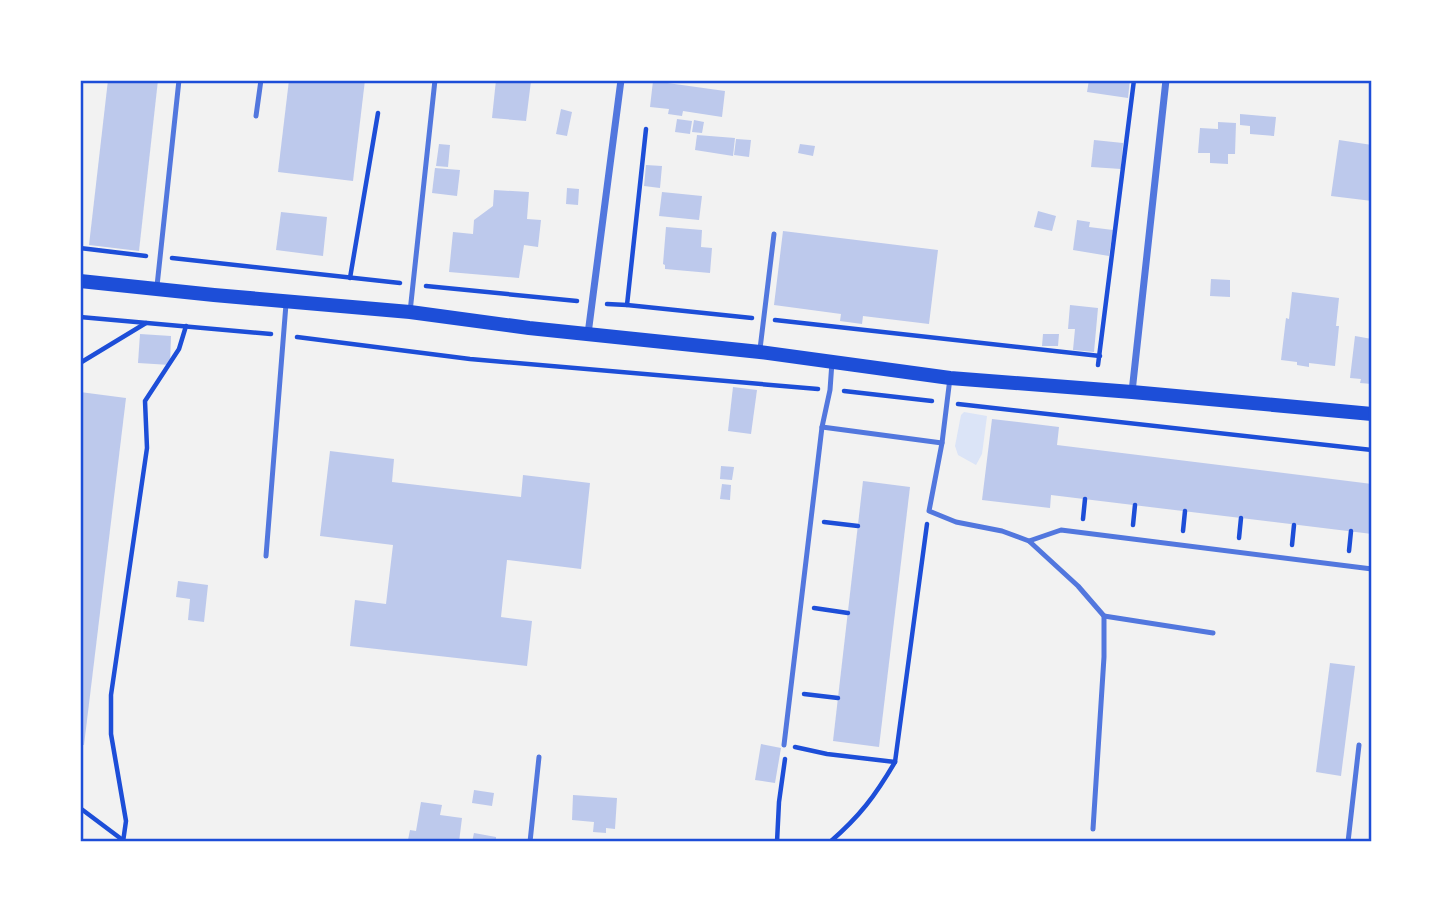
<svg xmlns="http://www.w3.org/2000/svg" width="1452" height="922" font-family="Overpass,sans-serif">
	<rect width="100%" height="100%" fill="#f2f2f2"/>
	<polygon fill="#dbe4f7" points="964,412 987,416 982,454 976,465 958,455 955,446 961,415"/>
	<g fill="#bdc9ec">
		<polygon points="108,80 158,80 139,251 89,245"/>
		<polygon points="289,80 365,80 353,181 278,172"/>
		<polygon points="496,80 531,81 526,121 492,118"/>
		<polygon points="1089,80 1130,80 1128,98 1087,92"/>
		<polygon points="653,81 725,91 722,117 683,111 682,116 668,114 669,109 650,107"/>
		<polygon points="561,109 572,112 567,136 556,134"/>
		<polygon points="1240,114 1276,117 1274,136 1250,134 1250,126 1240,125"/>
		<polygon points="677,119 692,121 690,134 675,132"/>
		<polygon points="694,120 704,122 702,133 692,132"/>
		<polygon points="1218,122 1236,123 1235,154 1228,154 1228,164 1210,163 1210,153 1198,153 1200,128 1218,129"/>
		<polygon points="697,135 735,138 733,156 695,150"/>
		<polygon points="736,139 751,140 749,157 734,155"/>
		<polygon points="1094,140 1123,143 1121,169 1091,167"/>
		<polygon points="1339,140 1372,145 1372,201 1331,196"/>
		<polygon points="439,144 450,145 448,167 436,166"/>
		<polygon points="800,144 815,146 813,156 798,153"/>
		<polygon points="646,165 662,166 660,188 644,186"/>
		<polygon points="435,168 460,170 457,196 432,193"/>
		<polygon points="567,188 579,189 578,205 566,204"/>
		<polygon points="494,190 529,192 527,219 541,220 538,247 524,245 519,278 449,272 453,232 473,234 474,220 493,206"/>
		<polygon points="662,192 702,196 699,220 659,216"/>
		<polygon points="1038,211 1056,216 1052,231 1034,227"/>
		<polygon points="281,212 327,217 323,256 276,250"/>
		<polygon points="1077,220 1090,222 1089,227 1113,230 1109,256 1073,250"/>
		<polygon points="666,227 702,230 701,247 712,248 710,273 665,269 665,265 663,264"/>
		<polygon points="783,231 938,250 929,324 863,316 862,324 840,321 841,314 774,305"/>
		<polygon points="1211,279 1230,280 1230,297 1210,296"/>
		<polygon points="1292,292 1339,298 1336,326 1339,326 1335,366 1309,363 1309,367 1297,365 1297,362 1281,360 1286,318 1289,319"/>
		<polygon points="1070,305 1098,308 1094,352 1073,350 1075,329 1068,329"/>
		<polygon points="140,334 171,336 170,365 138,363"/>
		<polygon points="1043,334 1059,334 1058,346 1042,346"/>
		<polygon points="1355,336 1372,339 1372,384 1360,383 1361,379 1350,378"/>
		<polygon points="733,387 757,390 751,434 728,431"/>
		<polygon points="80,392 126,398 84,745 80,745"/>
		<polygon points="992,419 1059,427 1057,445 1372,484 1372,534 1051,495 1050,508 982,500"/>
		<polygon points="330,451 394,459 392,482 521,497 523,475 590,483 581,569 507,560 501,617 532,621 527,666 350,646 355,600 386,604 393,545 320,536"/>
		<polygon points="721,466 734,467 732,480 720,479"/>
		<polygon points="863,481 910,487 879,747 833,741"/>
		<polygon points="722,484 731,485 730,500 720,499"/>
		<polygon points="178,581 208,585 204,622 188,620 190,599 176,597"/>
		<polygon points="1330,663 1355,666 1341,776 1316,772"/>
		<polygon points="761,744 781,748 775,783 755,780"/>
		<polygon points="474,790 494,793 492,806 472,803"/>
		<polygon points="573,795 617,798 615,829 606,828 606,833 593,832 594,822 572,820"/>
		<polygon points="421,802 442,805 440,815 462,818 459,842 408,840 410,830 416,831"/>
		<polygon points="474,833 496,837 496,842 472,842"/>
	</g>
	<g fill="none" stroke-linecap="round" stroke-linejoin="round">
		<g stroke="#1d4ed8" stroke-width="4.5">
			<polyline points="646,129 627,305 752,318"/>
			<polyline points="80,248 146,256"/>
			<polyline points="172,258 400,283"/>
			<polyline points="350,278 378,113"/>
			<polyline points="426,286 577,301"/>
			<polyline points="607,304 627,305"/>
			<polyline points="80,317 271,334"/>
			<polyline points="775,320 1100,356"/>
			<polyline points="297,337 470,359 818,389"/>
			<polyline points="80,363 146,323"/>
			<polyline points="1098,365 1134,80"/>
			<polyline points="844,391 932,401"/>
			<polyline points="958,404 1372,450"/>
			<polyline points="1083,519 1085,499"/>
			<polyline points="824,522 858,526"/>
			<polyline points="1133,525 1135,505"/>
			<polyline points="1183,531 1185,511"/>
			<polyline points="1239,538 1241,518"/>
			<polyline points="1292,545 1294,525"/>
			<polyline points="1349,551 1351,531"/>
			<polyline points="814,608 848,613"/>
			<polyline points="804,694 838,698"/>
			<polyline points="795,747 827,754 895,762 927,524"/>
			<polyline points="80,808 124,841"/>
			<polyline points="123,842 126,821 111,734 111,695 147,448 145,401 179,349 186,326"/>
			<polyline points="777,842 779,802 785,759"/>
			<path d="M 830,842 C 860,816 875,796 895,762"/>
		</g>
		<g stroke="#5277de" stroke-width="5">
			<polyline points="256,116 261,80"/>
			<polyline points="157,286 179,80"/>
			<polyline points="410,312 435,80"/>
			<polyline points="760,349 774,234"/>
			<polyline points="950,378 942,443 929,511 956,522 1002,531 1029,541 1078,586 1104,616 1104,657 1093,829"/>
			<polyline points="822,427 942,443"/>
			<polyline points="1029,541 1061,530 1372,569"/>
			<polyline points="266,556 286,304"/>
			<polyline points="1104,616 1213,633"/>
			<polyline points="784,745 822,427 830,390 832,362"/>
			<polyline points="530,842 539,757"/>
			<polyline points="1348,842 1359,745"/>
		</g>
		<g stroke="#5277de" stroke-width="7">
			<polyline points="588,334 621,80"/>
			<polyline points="1132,392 1166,80"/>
		</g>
		<polyline stroke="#1d4ed8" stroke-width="14" points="80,281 214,295 410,312 529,328 760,352 950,378 1132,392 1372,414"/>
	</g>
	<rect width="1452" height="922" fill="none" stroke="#ffffff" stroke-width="164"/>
	<rect x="82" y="82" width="1288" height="758" fill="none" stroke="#1d4ed8" stroke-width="2.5"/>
</svg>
